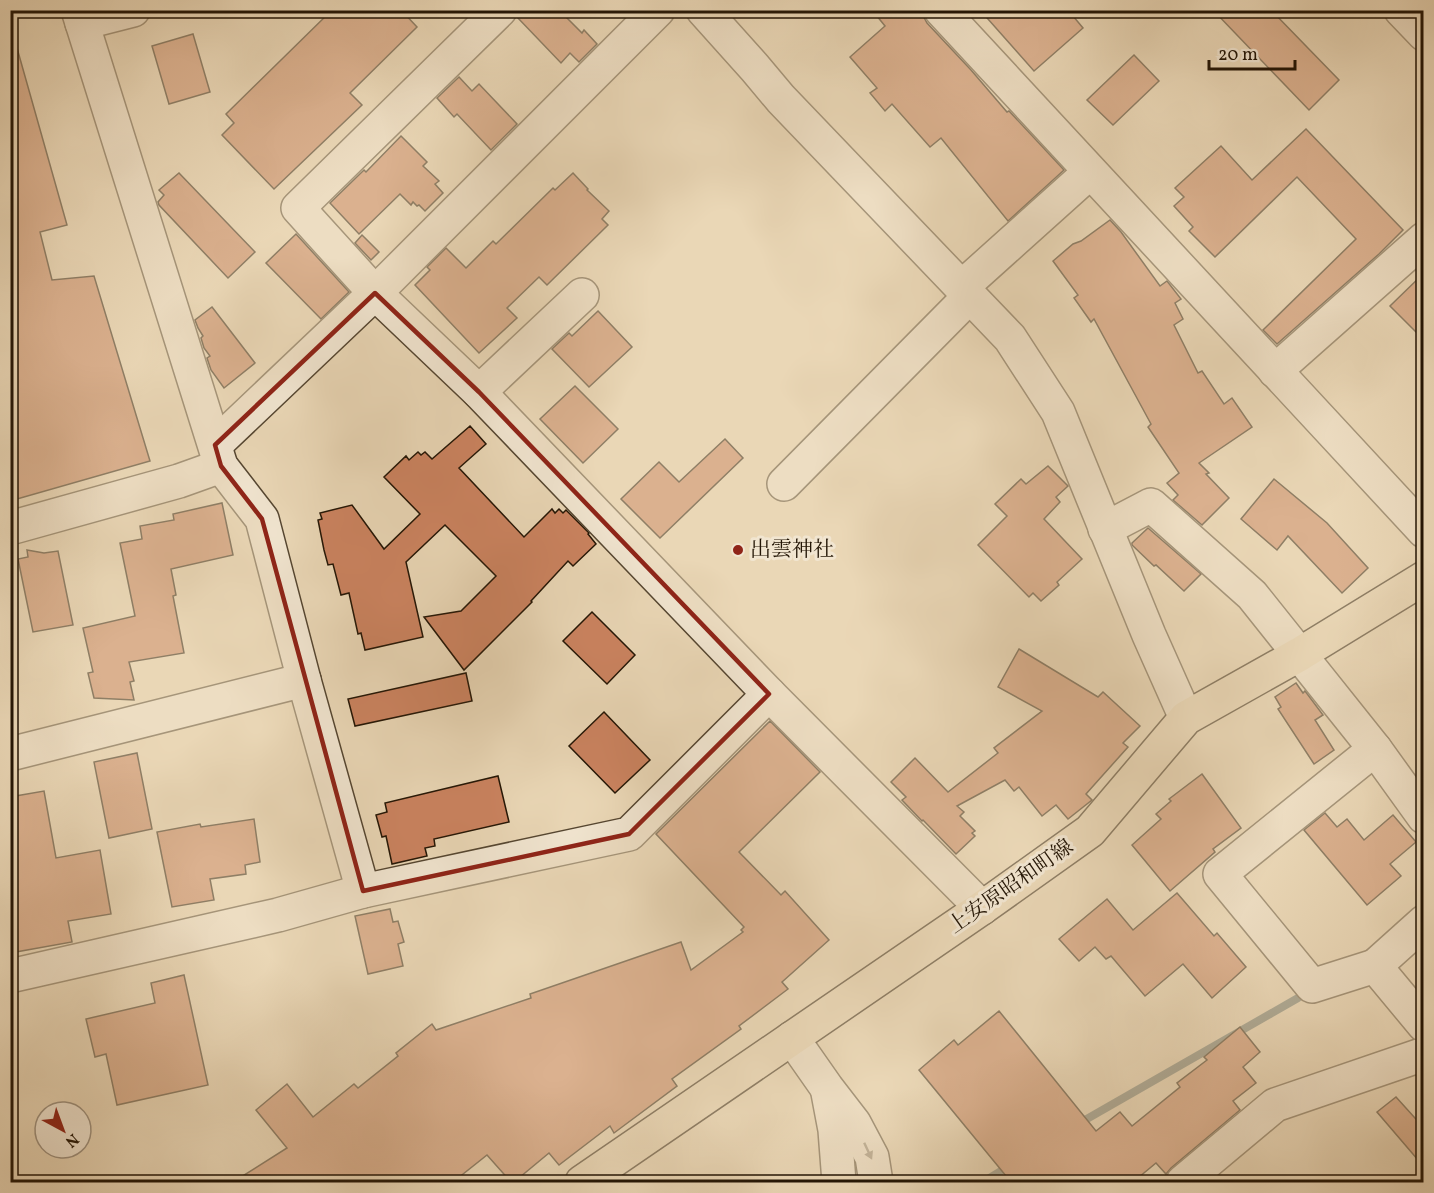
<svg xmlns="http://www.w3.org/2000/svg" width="1434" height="1193" font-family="Vollkorn,'Noto Serif JP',serif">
	<rect width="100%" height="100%" fill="#ead7b6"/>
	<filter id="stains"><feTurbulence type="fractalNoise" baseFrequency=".00333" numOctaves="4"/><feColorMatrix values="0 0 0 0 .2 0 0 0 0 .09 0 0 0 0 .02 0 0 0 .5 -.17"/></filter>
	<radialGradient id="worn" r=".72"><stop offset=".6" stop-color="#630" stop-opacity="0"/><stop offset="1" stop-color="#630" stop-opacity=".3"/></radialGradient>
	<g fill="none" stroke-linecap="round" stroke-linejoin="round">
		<g stroke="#6a776f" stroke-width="8">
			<polyline points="1078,1124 1298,998"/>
			<polyline points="983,1182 1011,1165"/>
		</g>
	</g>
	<g fill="#cb8360" stroke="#231505" stroke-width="1.5">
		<polygon points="332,10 401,10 417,27 350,93 362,105 274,189 222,135 234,123 226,114"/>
		<polygon points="518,10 559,10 582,33 584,30 597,44 579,62 570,53 561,63 517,17"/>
		<polygon points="872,10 920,10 927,23 971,70 1007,112 1009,111 1064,170 1008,221 941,138 930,147 892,104 885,111 870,93 877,88 850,57 885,26"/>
		<polygon points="980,10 1068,10 1083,28 1034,71"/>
		<polygon points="1213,10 1271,10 1339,80 1309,110"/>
		<polygon points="193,34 210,92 169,104 152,46"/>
		<polygon points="17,48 67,225 40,232 52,280 94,276 150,461 10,501 10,49"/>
		<polygon points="1134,55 1159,81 1113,125 1087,100"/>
		<polygon points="459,77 472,91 479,84 517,124 491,150 457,114 454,117 437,98"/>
		<polygon points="1306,129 1403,230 1379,254 1277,344 1263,330 1356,239 1297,177 1215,257 1189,231 1193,227 1174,206 1184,197 1175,188 1221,146 1252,180"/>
		<polygon points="401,136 427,162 423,166 439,181 435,184 443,193 425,211 419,205 417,206 413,202 411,205 400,194 359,234 330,203 364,170 366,172"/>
		<polygon points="179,173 255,252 228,278 159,205 158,202 164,195 159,190"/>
		<polygon points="573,173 588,189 587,190 609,211 602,219 608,225 547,285 539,277 507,308 517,318 479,353 415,285 430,270 427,267 446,248 466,268 493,241 496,244 553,188 555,190"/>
		<polygon points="1110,220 1121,232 1160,286 1167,281 1181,299 1175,303 1183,319 1174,325 1198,373 1202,371 1224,404 1232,398 1252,427 1199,463 1209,473 1206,474 1229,498 1202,525 1173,500 1178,495 1167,483 1179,473 1148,427 1151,424 1094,319 1091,322 1074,298 1078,295 1053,261 1073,244 1081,241"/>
		<polygon points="296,234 349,292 321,319 266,263"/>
		<polygon points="362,235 379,252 371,260 355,243"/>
		<polygon points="1424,273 1424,340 1390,306"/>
		<polygon points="212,307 255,363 224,388 211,370 207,358 210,356 204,348 201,338 203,336 198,328 195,320"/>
		<polygon points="598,311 632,347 589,387 552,349 569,333 572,336"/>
		<polygon points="575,386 618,429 583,463 540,419"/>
		<polygon points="470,426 486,444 459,468 524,537 552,509 555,513 559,509 563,513 566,510 589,533 588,534 596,544 573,566 568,561 531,601 532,602 464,670 424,617 461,611 496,576 445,525 406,562 423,637 365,650 361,633 358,634 349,593 341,595 333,564 328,565 324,550 318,520 322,519 320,513 352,505 384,549 420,514 384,477 406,456 409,460 418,452 421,455 425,452 432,459"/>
		<polygon points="725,439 743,458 660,538 621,499 659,462 679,482"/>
		<polygon points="1048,466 1068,486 1056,497 1060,502 1044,519 1082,559 1057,582 1059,585 1041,601 1033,593 1029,597 978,545 1007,516 995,504 1021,479 1026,484"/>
		<polygon points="1274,479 1327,523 1368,568 1342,593 1288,536 1277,550 1241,519"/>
		<polygon points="222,503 233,555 171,569 176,595 173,596 184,653 129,662 134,681 130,682 134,700 94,698 88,673 93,672 83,628 135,616 120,543 142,539 140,526 174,520 173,514"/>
		<polygon points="1148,528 1201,574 1184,591 1156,565 1154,566 1132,545 1132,543"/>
		<polygon points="27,550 44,553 58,551 73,625 33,632 18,559 28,557"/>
		<polygon points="592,612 635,655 607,684 563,641"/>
		<polygon points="1019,649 1098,697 1103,692 1140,726 1123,743 1128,747 1086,794 1092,800 1068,819 1056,805 1042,816 1019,787 1014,791 1005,780 957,806 964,812 960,816 975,831 972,833 975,836 956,854 923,820 922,821 902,800 906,797 891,782 915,758 948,792 998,753 994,748 1042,711 998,687"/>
		<polygon points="466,673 472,701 355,726 348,699"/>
		<polygon points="1296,683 1303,693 1305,691 1323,715 1315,720 1334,750 1314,764 1278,709 1281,707 1275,697"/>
		<polygon points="604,712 650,760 615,793 569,746"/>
		<polygon points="770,721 820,772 739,852 781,895 785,891 829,940 782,982 788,989 739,1026 741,1029 672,1079 677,1086 614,1133 610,1126 559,1165 549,1153 514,1182 511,1182 487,1155 453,1182 233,1182 287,1148 256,1110 287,1084 313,1117 354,1084 358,1088 398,1056 396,1053 432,1024 436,1030 531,998 530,994 681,942 691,970 743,932 741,930 744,927 656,834"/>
		<polygon points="137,753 152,829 109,838 94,762"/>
		<polygon points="1202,774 1241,828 1213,849 1215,852 1170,891 1132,845 1161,819 1156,814 1171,801 1169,799"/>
		<polygon points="498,776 509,822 434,839 435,846 425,848 427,856 392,864 386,836 382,837 376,815 387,812 385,803"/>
		<polygon points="44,791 56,858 100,850 111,914 68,921 72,942 10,953 10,797"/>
		<polygon points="1325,813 1337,827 1347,819 1364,840 1393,815 1416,842 1390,864 1401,876 1367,905 1304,830"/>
		<polygon points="254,819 260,862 245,865 246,874 210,879 214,900 172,907 157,832 200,824 201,827"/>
		<polygon points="1177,893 1214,936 1217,933 1246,967 1212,998 1183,964 1145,996 1111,956 1106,959 1095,947 1079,961 1059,939 1107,899 1133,930"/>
		<polygon points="390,909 393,922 398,921 404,942 398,944 403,966 368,974 355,916"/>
		<polygon points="184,975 208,1085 117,1105 106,1054 95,1057 86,1019 155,1003 151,983"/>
		<polygon points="999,1011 1096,1131 1120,1112 1132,1126 1180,1087 1177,1083 1207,1060 1204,1057 1240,1027 1260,1052 1243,1067 1256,1083 1233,1101 1240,1110 1171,1168 1166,1174 1156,1163 1133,1182 1011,1182 919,1070 954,1040 958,1045"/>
		<polygon points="1396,1097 1424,1128 1424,1167 1377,1112"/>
	</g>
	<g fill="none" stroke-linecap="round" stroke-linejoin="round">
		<defs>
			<g id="minor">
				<polyline points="78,10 221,466 262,519 304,680 363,891"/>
				<polyline points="500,10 298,208 375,293 479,392 769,694 982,908"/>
				<polyline points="703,10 755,68 781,99 1010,338 1058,412 1149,635 1186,718"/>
				<polyline points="941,10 1424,531"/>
				<polyline points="1401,10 1424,34"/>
				<polyline points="82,23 133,10"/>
				<polyline points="962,287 1090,172"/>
				<polyline points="1275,371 1424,239"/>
				<polyline points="479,392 582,295"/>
				<polyline points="215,445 375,293 658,10"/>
				<polyline points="784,484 970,296"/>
				<polyline points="10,528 179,481 221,466"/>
				<polyline points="1105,529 1151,505 1252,595 1375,749 1424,817"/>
				<polyline points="10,754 304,680"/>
				<polyline points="1424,922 1375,966 1424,1025"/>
				<polyline points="1375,966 1312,986 1220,874 1375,749"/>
				<polyline points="10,976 278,915 363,891 629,834 769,694"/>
				<polyline points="792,1038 827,1088 854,1123 872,1157 876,1182"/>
				<polyline points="828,1093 835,1130 839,1182"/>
				<polyline points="1183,1182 1275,1105 1424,1054"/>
			</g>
			<polyline id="major" points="582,1182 982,908 1090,831 1186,718 1300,654 1424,578"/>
		</defs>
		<use href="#minor" stroke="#554631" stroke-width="36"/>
		<use href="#major" stroke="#231505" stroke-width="36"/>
		<use href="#minor" stroke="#f1e5d0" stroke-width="33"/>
		<use href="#major" stroke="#ead7b6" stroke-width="33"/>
	</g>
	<defs><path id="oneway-solid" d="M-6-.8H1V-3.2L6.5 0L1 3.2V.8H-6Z" transform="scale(1.5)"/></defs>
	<use fill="#948775" href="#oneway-solid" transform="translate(868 1151) rotate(65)"/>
	<path d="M0 0H1434V1193H0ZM 375,293 L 479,392 L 769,694 L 629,834 L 363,891 L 262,519 L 221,466 L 215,445 Z" fill="#ead7b6" fill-opacity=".55" fill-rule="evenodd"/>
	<path fill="none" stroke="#8f2418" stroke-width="4.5" stroke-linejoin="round" d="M 375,293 L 479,392 L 769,694 L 629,834 L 363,891 L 262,519 L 221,466 L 215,445 Z"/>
	<circle fill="#8f2418" stroke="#f1e5d0" stroke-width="2" cx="738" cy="550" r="6"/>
	<g text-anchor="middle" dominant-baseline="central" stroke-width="6" stroke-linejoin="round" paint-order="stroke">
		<g font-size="21" fill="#231505" stroke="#f1e5d0" text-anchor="start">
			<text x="750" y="550">出雲神社</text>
		</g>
		<g font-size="21" fill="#231505" stroke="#f1e5d0">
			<text transform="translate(1011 887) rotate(-35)">上安原昭和町線</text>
		</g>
	</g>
	<rect width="1434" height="1193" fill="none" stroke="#ead7b6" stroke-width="36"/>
	<rect x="12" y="12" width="1410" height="1169" fill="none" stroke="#231505" stroke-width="3"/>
	<rect x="18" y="18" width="1398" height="1157" fill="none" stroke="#231505" stroke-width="1.5"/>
	<g transform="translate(63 1130) rotate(139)"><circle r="28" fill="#f1e5d0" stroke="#9f927f" stroke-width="1.5"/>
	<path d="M0-4.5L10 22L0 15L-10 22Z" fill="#8f2418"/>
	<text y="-9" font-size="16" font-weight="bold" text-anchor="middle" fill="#231505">N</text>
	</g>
	<path d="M1209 60v9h86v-9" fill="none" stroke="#231505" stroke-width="3"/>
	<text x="1218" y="60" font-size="18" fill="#231505" stroke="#f1e5d0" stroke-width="4.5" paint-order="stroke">20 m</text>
	<rect width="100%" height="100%" filter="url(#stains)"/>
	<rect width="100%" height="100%" fill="url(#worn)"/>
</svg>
